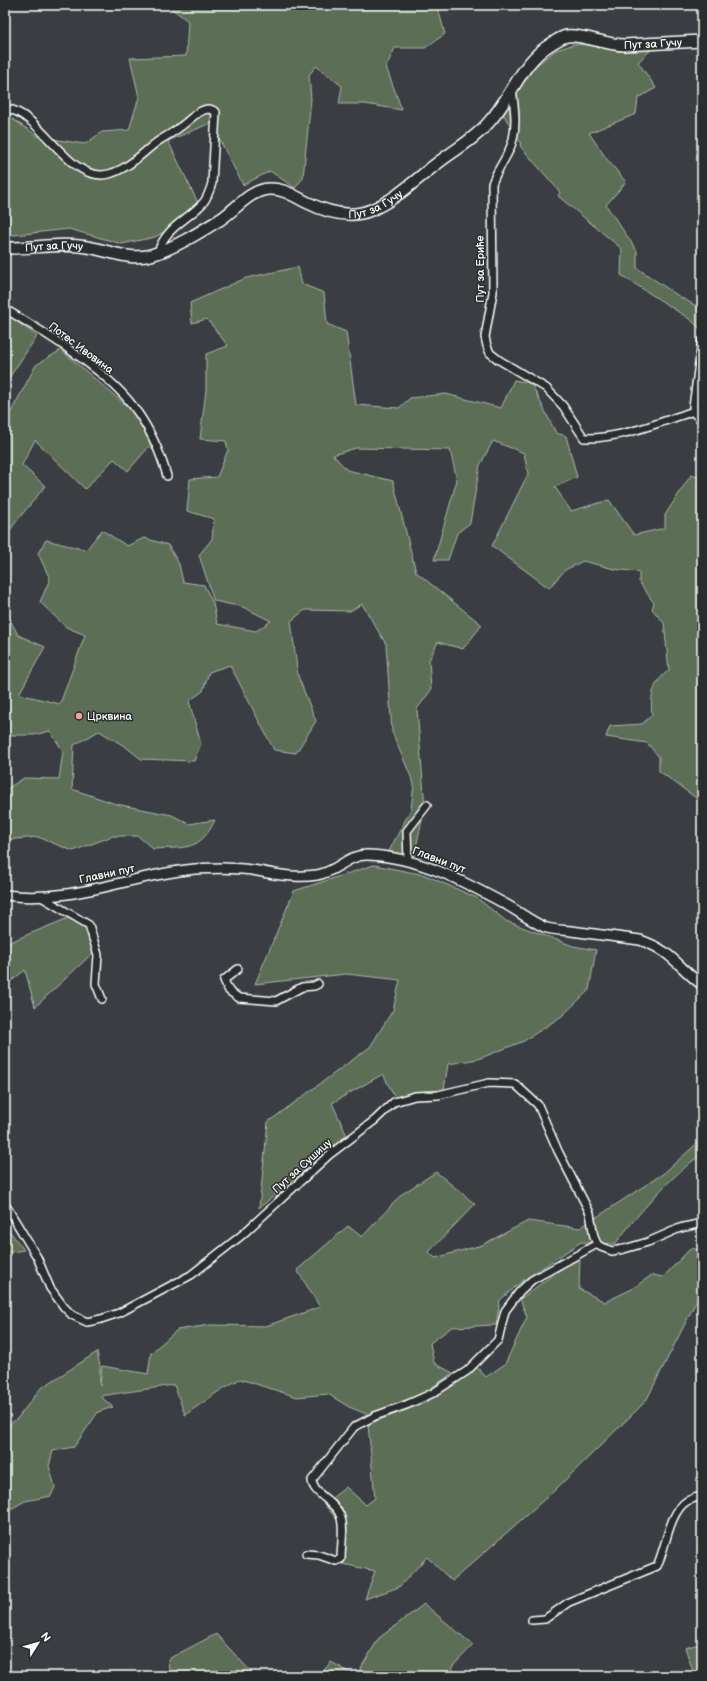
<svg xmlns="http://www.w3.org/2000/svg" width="707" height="1681" font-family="'Balsamiq Sans',sans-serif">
	<rect width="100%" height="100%" fill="#3a3e43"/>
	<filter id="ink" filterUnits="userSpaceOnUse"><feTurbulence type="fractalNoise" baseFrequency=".025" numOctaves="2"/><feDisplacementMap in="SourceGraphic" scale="8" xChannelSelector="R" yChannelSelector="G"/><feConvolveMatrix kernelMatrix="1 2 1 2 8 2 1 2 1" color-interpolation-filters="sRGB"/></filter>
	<g filter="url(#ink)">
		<g fill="#5d6e57" stroke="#aeb6ab">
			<polygon points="167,5 437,5 445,34 425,48 395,48 386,67 402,110 365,104 339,104 342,86 316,66 309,75 311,99 303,178 295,188 270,171 243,185 211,123 168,141 202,211 155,237 122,244 69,229 5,236 5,114 39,137 85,144 102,132 129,130 139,97 130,58 186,56 188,21"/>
			<polygon points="575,44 651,50 638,62 656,88 638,98 636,114 589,133 606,158 626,182 606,205 637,251 637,268 680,297 702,309 700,329 691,320 621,275 622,249 558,196 560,192 520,146 521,143 503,114 534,67 556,50"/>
			<path d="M 298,267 L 302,284 L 324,293 L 327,324 L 346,332 L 356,405 L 399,408 L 410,398 L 446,394 L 501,408 L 514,380 L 531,383 L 556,433 L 566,436 L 577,477 L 555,487 L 571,511 L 609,500 L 634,535 L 665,528 L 665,515 L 691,475 L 702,478 L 702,800 L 700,801 L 659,771 L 659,757 L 647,743 L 606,737 L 610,726 L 642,724 L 652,715 C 650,695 653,683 669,670 L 664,623 L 652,609 L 654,603 L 639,582 L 639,572 L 614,569 L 583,561 L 565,570 L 549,588 L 492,546 L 528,474 L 524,453 L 493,441 L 480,465 L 470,523 L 457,533 L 448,560 L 434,560 L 457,480 L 450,450 L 356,448 L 333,455 L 347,470 L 393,481 L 416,572 L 482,625 L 463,649 L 438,642 L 429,660 L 431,690 L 417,709 L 425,807 L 414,856 L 387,855 L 411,809 L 414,784 L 392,732 L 386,644 L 362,604 L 350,611 L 305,610 L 291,621 L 298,676 L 316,721 L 296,753 L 274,750 L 230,665 L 209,672 L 203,691 L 189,701 L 201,744 L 194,761 L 141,759 L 126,747 L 99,731 L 74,745 L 72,789 L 116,804 L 172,815 L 189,824 L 215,820 C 200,852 185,847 153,849 L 138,836 L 113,836 L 73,851 L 38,837 L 5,840 L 5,790 L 24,778 L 59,779 L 63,751 L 50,731 L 34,735 L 5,735 L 5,610 L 18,635 L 45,647 L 19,694 L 60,704 L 85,635 L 66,627 L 40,602 L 50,579 L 38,553 L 46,540 L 86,550 L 102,530 L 127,546 L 144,538 L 168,545 L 179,564 L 183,582 L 204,585 L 213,603 L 217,624 L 256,631 L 271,621 L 243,607 L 214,601 L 199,555 L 212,539 L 214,519 L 187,511 L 190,479 L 217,477 L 228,450 L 226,441 L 200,439 L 206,390 L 206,354 L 228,346 L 207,319 L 192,323 L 190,303 L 246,278 Z"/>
			<polygon points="5,313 37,336 7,381 5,381"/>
			<path d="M 61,350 L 135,413 L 153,442 L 128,471 L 114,459 L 85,489 L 35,440 L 22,465 L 45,486 C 32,504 15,520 5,539 L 5,423 L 36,365 Z"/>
			<polygon points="374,865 425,875 477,898 506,921 573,946 596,950 589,990 562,1016 524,1041 478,1059 448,1064 443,1096 396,1100 383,1074 332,1103 347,1136 259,1208 268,1122 370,1047 393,1010 400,980 346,974 255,984 294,891"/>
			<polygon points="73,916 89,925 96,950 35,1007 25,970 5,986 5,944"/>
			<path d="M 702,1139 L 702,1154 C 668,1178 640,1212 615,1244 L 581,1242 L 521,1282 L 500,1300 L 496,1325 L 452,1327 L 430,1343 L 434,1363 L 453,1373 L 425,1392 L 369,1415 L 349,1407 L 328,1394 L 297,1397 L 240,1379 L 222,1389 L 185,1415 L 174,1385 L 100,1396 L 113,1407 L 98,1412 L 74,1447 L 53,1451 L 49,1466 L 55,1487 L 51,1496 L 25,1501 L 9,1510 L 5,1521 L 5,1427 L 17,1419 L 40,1389 L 97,1352 L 100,1366 L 100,1386 L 102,1366 L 148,1374 L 151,1353 L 177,1330 L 210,1325 L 266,1326 L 320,1307 L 297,1270 L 348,1226 L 362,1237 L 402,1194 L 436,1172 L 475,1204 L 429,1252 L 435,1258 L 482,1245 L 528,1221 L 580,1228 L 664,1173 Z"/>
			<polygon points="5,1225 24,1250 5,1253"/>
			<polygon points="691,1248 702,1251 702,1290 646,1401 556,1489 452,1581 427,1557 399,1587 365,1599 375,1571 343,1564 344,1528 324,1504 346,1487 366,1505 375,1498 368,1424 428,1402 475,1365 486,1377 505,1364 527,1317 520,1299 580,1255 579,1289 605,1302 632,1289 652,1275 663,1277"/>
			<polygon points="424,1604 473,1645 452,1667 456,1676 319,1676 331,1662 356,1676 379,1638"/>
			<polygon points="216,1634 254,1675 165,1676 169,1670 168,1659"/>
			<polygon points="702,1643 702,1676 695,1676 685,1648"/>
		</g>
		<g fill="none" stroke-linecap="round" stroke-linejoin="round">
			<defs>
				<g id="minor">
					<path d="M 512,89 C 514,104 517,123 513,139 C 510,155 497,168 492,184 L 493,292 L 485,337 L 487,346 L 490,353 L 499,360 L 546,388 L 563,406 L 584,438 C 620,439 661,422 694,411"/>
					<path d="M 5,108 C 43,113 68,184 109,174 C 128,169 141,154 157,142 C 164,137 173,133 180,127 C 188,122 197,110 208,109 C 211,109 213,110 216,112 L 212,183 C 210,190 208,197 203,203 C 186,221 166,227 158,252"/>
					<path d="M 5,309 C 44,332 106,370 133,406 C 149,427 160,451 167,476"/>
					<polyline points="702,341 693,407 695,414 702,421"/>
					<polyline points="408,860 407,831 427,805"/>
					<polyline points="43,898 89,925 98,955 96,984 102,999"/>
					<polyline points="238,969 224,980 229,991 239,998 276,1001 302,987 314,986 318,984"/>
					<polyline points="5,1204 37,1257 50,1288 64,1307 72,1315 87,1322 101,1319 119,1313 191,1275 242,1235 329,1155 375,1120 394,1102 415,1096 438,1095 489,1083 515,1084 538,1105 558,1151 590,1213 594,1237 597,1244 601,1247 612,1251 624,1249 648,1242 680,1228 702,1223"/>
					<path d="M 306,1554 L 319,1555 L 336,1561 L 341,1559 C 341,1545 345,1527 340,1515 C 335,1501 312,1494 312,1480 L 354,1427 L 375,1416 L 406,1405 L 433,1393 L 467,1371 L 498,1340 L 505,1311 L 520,1291 L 532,1280 L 597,1244"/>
					<path d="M 532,1620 L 545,1619 L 569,1602 L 657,1566 C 666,1548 669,1512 687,1501 C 691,1499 697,1497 702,1496"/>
				</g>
				<path id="tertiary" d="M 5,895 C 73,904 129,875 195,869 C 215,868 237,867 258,871 C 278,875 296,878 317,875 C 337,872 348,854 368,855 C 419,857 463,881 507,905 C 519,912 531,921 544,927 C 552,930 562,930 571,931 C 594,934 617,937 640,940 C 672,951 677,966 702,985"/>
				<g id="secondary">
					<path id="s1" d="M 5,248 C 32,249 60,242 87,247 C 108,250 129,261 151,255 C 175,248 200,232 221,219 C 236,209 250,190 269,189 C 283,188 294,196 306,202 C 326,212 350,219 371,210 C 397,199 416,179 439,162 C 456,149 475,139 489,122 C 512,97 521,62 551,44 C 556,41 561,37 567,36 C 581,34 607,45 624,45 L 702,41"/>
				</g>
			</defs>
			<use href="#minor" stroke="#fff" stroke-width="10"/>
			<use href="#tertiary" stroke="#fff" stroke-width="12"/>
			<use href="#secondary" stroke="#fff" stroke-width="14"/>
			<use href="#minor" stroke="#2a2d2e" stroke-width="7"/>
			<use href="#tertiary" stroke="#2a2d2e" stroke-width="9"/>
			<use href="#secondary" stroke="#2a2d2e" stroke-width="11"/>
		</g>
	</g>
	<circle fill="#ff9aa2" stroke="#2a2d2e" stroke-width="1.5" cx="79" cy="716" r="4"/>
	<g text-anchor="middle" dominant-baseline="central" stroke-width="3" stroke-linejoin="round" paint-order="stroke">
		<g font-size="11" fill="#fff" stroke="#2a2d2e">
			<text stroke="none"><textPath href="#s1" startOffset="744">Пут за Гучу</textPath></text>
			<text stroke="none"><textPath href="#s1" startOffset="397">Пут за Гучу</textPath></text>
			<text stroke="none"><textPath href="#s1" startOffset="49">Пут за Гучу</textPath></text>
			<text transform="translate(480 269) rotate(-90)">Пут за Ериће</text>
			<text transform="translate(81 348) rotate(37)">Потес Ивовина</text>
			<text transform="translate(439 860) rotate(21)">Главни пут</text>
			<text transform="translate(107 874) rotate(-12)">Главни пут</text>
			<text transform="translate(302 1166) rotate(-42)">Пут за Сушицу</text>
		</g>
		<g font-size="11" fill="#fff" stroke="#2a2d2e" text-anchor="start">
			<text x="87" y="716">Црквина</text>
		</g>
	</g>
	<rect width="707" height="1681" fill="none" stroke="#2a2d2e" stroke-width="20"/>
	<rect x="10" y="10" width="687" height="1661" fill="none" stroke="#fff" stroke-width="1.5" filter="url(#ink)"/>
	<g transform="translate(38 1643) rotate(53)" stroke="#2a2d2e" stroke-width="3" paint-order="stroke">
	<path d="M0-3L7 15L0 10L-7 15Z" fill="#ffffff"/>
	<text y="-6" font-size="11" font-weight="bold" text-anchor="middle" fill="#ffffff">N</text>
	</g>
</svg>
